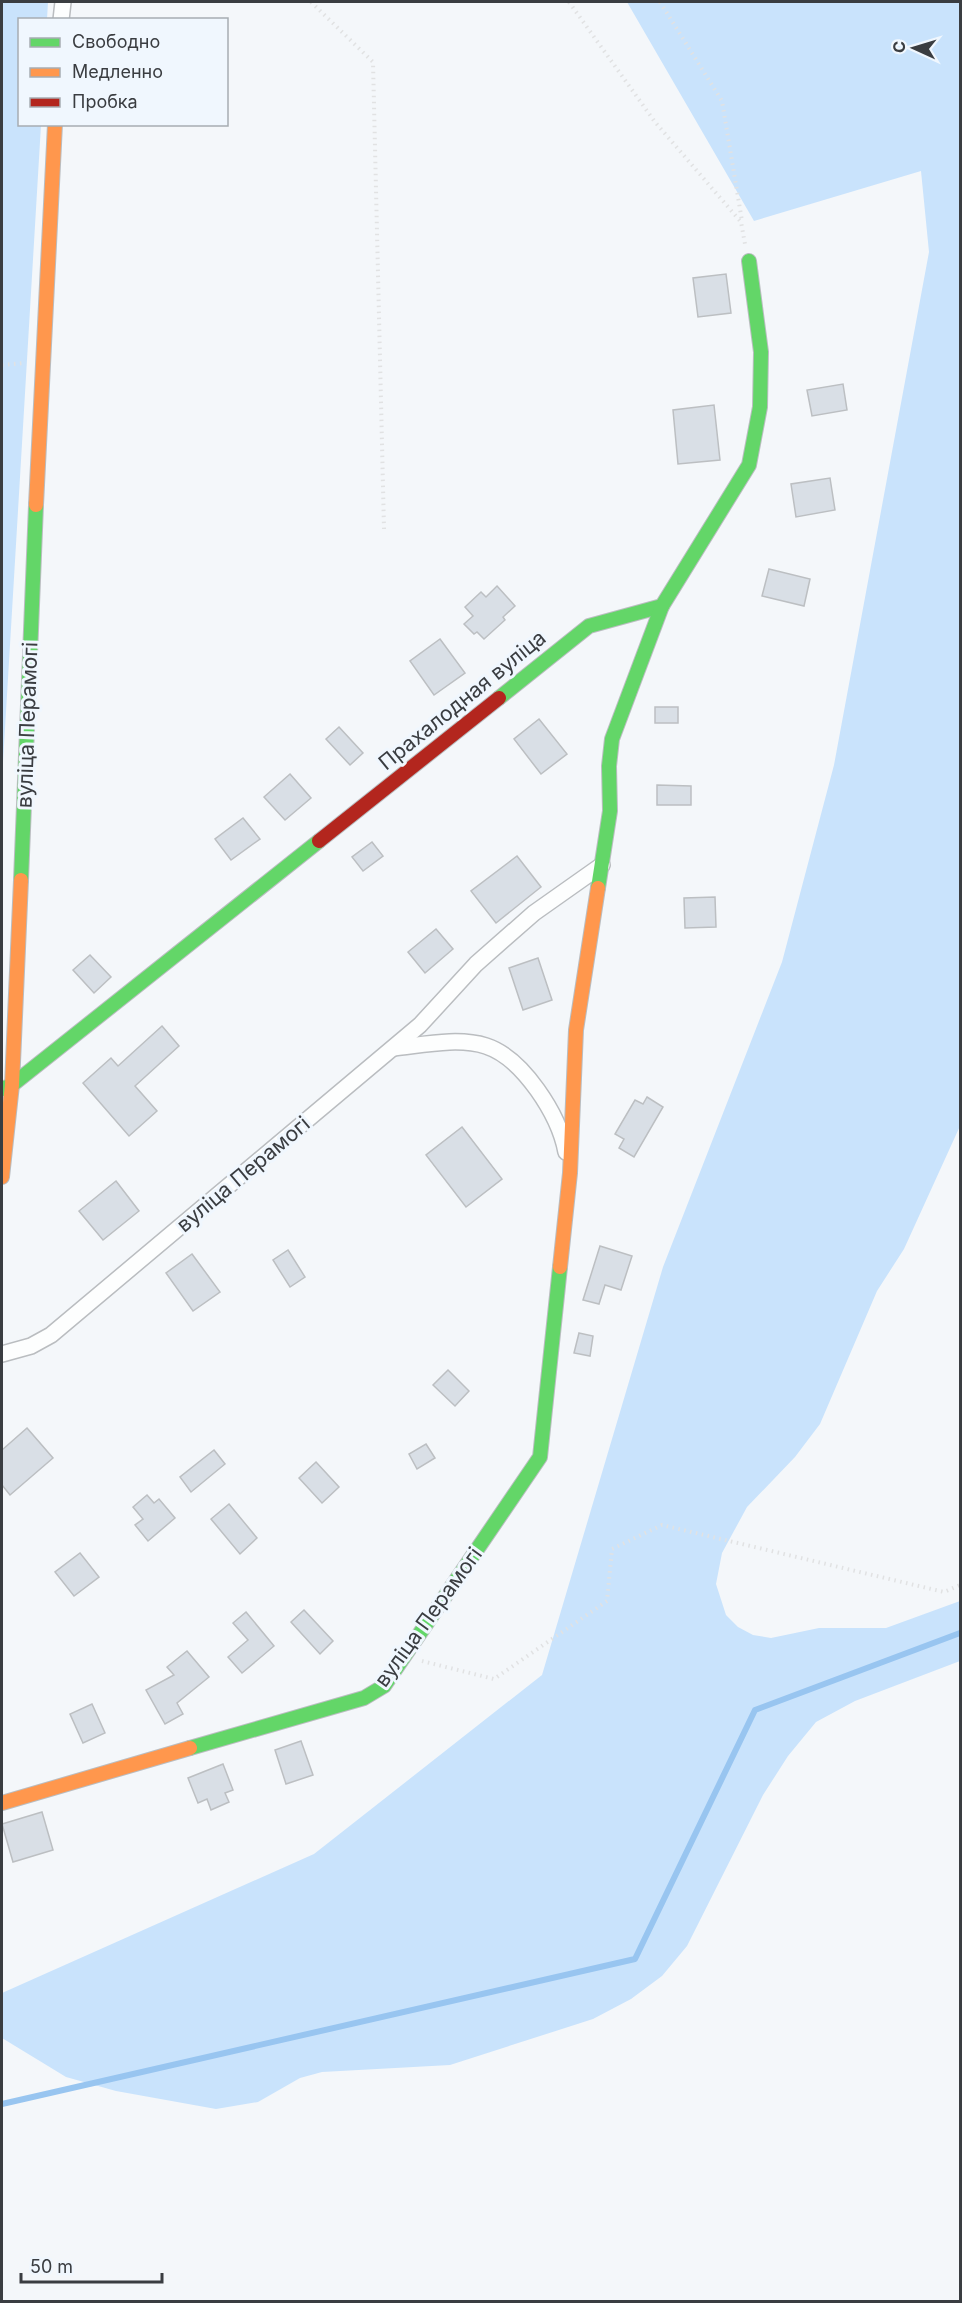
<svg xmlns="http://www.w3.org/2000/svg" width="962" height="2303" font-family="Inter,sans-serif">
	<rect width="100%" height="100%" fill="#f4f7fa"/>
	<g fill="#c9e3fc">
		<polygon points="2,2 48,2 47,19 20,20 20,124 41,125 2,779"/>
		<polygon points="627,2 960,2 960,1126 904,1249 877,1291 820,1424 795,1457 747,1507 722,1553 716,1584 726,1615 738,1627 753,1635 771,1638 819,1628 886,1628 960,1601 960,1661 855,1701 816,1722 788,1756 763,1795 687,1946 662,1976 631,1999 593,2019 450,2065 322,2072 300,2078 258,2102 216,2109 116,2091 66,2077 2,2038 2,1993 314,1854 542,1675 663,1267 782,962 834,765 929,252 921,171 754,221"/>
	</g>
	<g fill="none" stroke-linecap="round" stroke-linejoin="round">
		<polyline stroke="#98c5f0" stroke-width="6" points="2,2104 635,1959 755,1710 960,1633"/>
	</g>
	<g fill="#d9dfe6" stroke="#bcbfc2" stroke-width="1.5">
		<polygon points="726,274 731,313 698,317 693,278"/>
		<polygon points="843,384 847,410 812,416 807,390"/>
		<polygon points="714,405 720,460 678,464 673,410"/>
		<polygon points="830,478 835,510 796,517 791,484"/>
		<polygon points="769,569 810,579 804,606 762,596"/>
		<polygon points="497,586 515,606 503,617 505,620 484,639 477,632 474,634 464,624 473,616 465,607 481,592 486,597"/>
		<polygon points="440,639 465,673 434,695 410,661"/>
		<rect x="655" y="707" width="23" height="16"/>
		<polygon points="539,719 567,754 541,774 514,739"/>
		<polygon points="339,727 363,753 350,765 326,739"/>
		<polygon points="290,774 311,798 285,820 264,797"/>
		<polygon points="657,785 691,786 691,805 657,805"/>
		<polygon points="243,818 260,839 231,860 215,839"/>
		<polygon points="372,842 383,856 363,871 352,857"/>
		<polygon points="517,856 541,887 496,923 471,891"/>
		<polygon points="715,897 716,927 685,928 684,898"/>
		<polygon points="436,929 453,949 425,973 408,952"/>
		<polygon points="90,955 111,977 94,993 73,970"/>
		<polygon points="538,958 552,1000 523,1010 509,968"/>
		<polygon points="162,1026 179,1046 135,1086 157,1111 129,1136 83,1083 111,1058 118,1066"/>
		<polygon points="647,1097 663,1107 634,1157 619,1148 624,1139 615,1134 635,1100 643,1104"/>
		<polygon points="462,1127 502,1179 466,1207 426,1155"/>
		<polygon points="116,1181 139,1211 103,1240 79,1211"/>
		<polygon points="600,1246 632,1256 621,1290 605,1285 599,1304 583,1300"/>
		<polygon points="288,1250 305,1277 290,1287 273,1260"/>
		<polygon points="192,1254 220,1292 193,1311 166,1273"/>
		<polygon points="579,1333 593,1336 590,1356 574,1353"/>
		<polygon points="448,1370 469,1391 455,1406 433,1385"/>
		<polygon points="27,1428 53,1458 10,1495 2,1485 2,1450"/>
		<polygon points="426,1444 435,1458 417,1469 409,1454"/>
		<polygon points="214,1450 225,1464 191,1492 180,1477"/>
		<polygon points="316,1462 339,1487 322,1503 299,1478"/>
		<polygon points="147,1495 154,1503 159,1499 175,1518 148,1541 135,1525 143,1519 133,1507"/>
		<polygon points="229,1504 257,1538 240,1554 211,1519"/>
		<polygon points="80,1553 99,1577 74,1596 55,1572"/>
		<polygon points="304,1610 333,1641 320,1654 291,1622"/>
		<polygon points="246,1612 274,1646 242,1673 228,1657 248,1640 233,1623"/>
		<polygon points="187,1651 209,1677 177,1703 183,1714 165,1724 146,1690 174,1675 167,1667"/>
		<polygon points="92,1704 105,1733 83,1743 70,1714"/>
		<polygon points="301,1741 313,1775 286,1784 275,1750"/>
		<polygon points="223,1764 233,1790 225,1793 229,1802 211,1810 207,1799 198,1803 188,1778"/>
		<polygon points="42,1812 53,1850 13,1862 2,1824"/>
	</g>
	<g fill="none" stroke-linecap="round" stroke-linejoin="round">
		<defs>
			<g id="street">
				<polyline points="61,20 63,2"/>
				<path d="M 394,1048 C 422,1045 458,1037 486,1046 C 523,1058 559,1115 566,1152"/>
				<polyline points="2,1354 31,1346 51,1335 420,1025 476,964 534,913 602,865"/>
			</g>
			<g id="fast">
				<polyline points="499,698 589,626 662,606 749,465 760,407 761,352 749,261"/>
				<polyline points="21,880 36,505"/>
				<polyline points="598,888 610,811 609,766 612,739 662,606"/>
				<polyline points="2,1089 12,1085 319,841"/>
				<polyline points="190,1748 364,1698 384,1686 540,1457 560,1267"/>
			</g>
			<g id="slow">
				<polyline points="36,505 55,124"/>
				<polyline points="2,1177 12,1085 21,880"/>
				<polyline points="560,1267 570,1173 576,1030 598,888"/>
				<polyline points="2,1803 190,1748"/>
			</g>
			<polyline id="jam" points="319,841 499,698"/>
		</defs>
		<use href="#street" stroke="#babdc0" stroke-width="18"/>
		<use href="#fast" stroke="#babdc0" stroke-width="16"/>
		<use href="#slow" stroke="#babdc0" stroke-width="16"/>
		<use href="#jam" stroke="#babdc0" stroke-width="16"/>
		<g stroke="#e1e2e3" stroke-width="4" stroke-dasharray="1.5 4.5" stroke-linecap="butt">
			<polyline points="311,2 373,62 384,529"/>
			<polyline points="569,2 655,122 741,222 745,244"/>
			<polyline points="660,2 722,101 742,221"/>
			<polyline points="2,365 25,363"/>
			<polyline points="422,1661 494,1679 607,1601 612,1549 662,1525 944,1592 960,1585"/>
		</g>
		<use href="#street" stroke="#fdfefe" stroke-width="15"/>
		<use href="#fast" stroke="#63d668" stroke-width="14"/>
		<use href="#slow" stroke="#ff974d" stroke-width="14"/>
		<use href="#jam" stroke="#b3261e" stroke-width="14"/>
	</g>
	<g text-anchor="middle" dominant-baseline="central" stroke-width="6" stroke-linejoin="round" paint-order="stroke">
		<g font-size="21" fill="#3a3d41" stroke="#f0f7fe">
			<text transform="translate(462 700) rotate(-39)">Прахалодная вуліца</text>
			<text transform="translate(27 725) rotate(-88)">вуліца Перамогі</text>
			<text transform="translate(243 1174) rotate(-40)">вуліца Перамогі</text>
			<text transform="translate(428 1617) rotate(-54)">вуліца Перамогі</text>
		</g>
	</g>
	<rect width="962" height="2303" fill="none" stroke="#3a3d41" stroke-width="6"/>
	<rect x="18" y="18" width="210" height="108" fill="#f0f7fe" stroke="#a7adb2" stroke-width="1.5"/>
	<rect x="30" y="38" width="30" height="9" fill="#63d668" stroke="#a7adb2" stroke-width="1.5"/>
	<text x="72" y="48" font-size="18" fill="#3a3d41">Свободно</text>
	<rect x="30" y="68" width="30" height="9" fill="#ff974d" stroke="#a7adb2" stroke-width="1.5"/>
	<text x="72" y="78" font-size="18" fill="#3a3d41">Медленно</text>
	<rect x="30" y="98" width="30" height="9" fill="#b3261e" stroke="#a7adb2" stroke-width="1.5"/>
	<text x="72" y="108" font-size="18" fill="#3a3d41">Пробка</text>
	<g transform="translate(914 48) rotate(274)" stroke="#f0f7fe" stroke-width="4.5" paint-order="stroke">
	<path d="M0-4.5L10 22L0 15L-10 22Z" fill="#3a3d41"/>
	<text y="-9" font-size="16" font-weight="bold" text-anchor="middle" fill="#3a3d41">С</text>
	</g>
	<path d="M21 2273v9h141v-9" fill="none" stroke="#3a3d41" stroke-width="3"/>
	<text x="30" y="2273" font-size="18" fill="#3a3d41" stroke="#f0f7fe" stroke-width="4.5" paint-order="stroke">50 m</text>
</svg>
